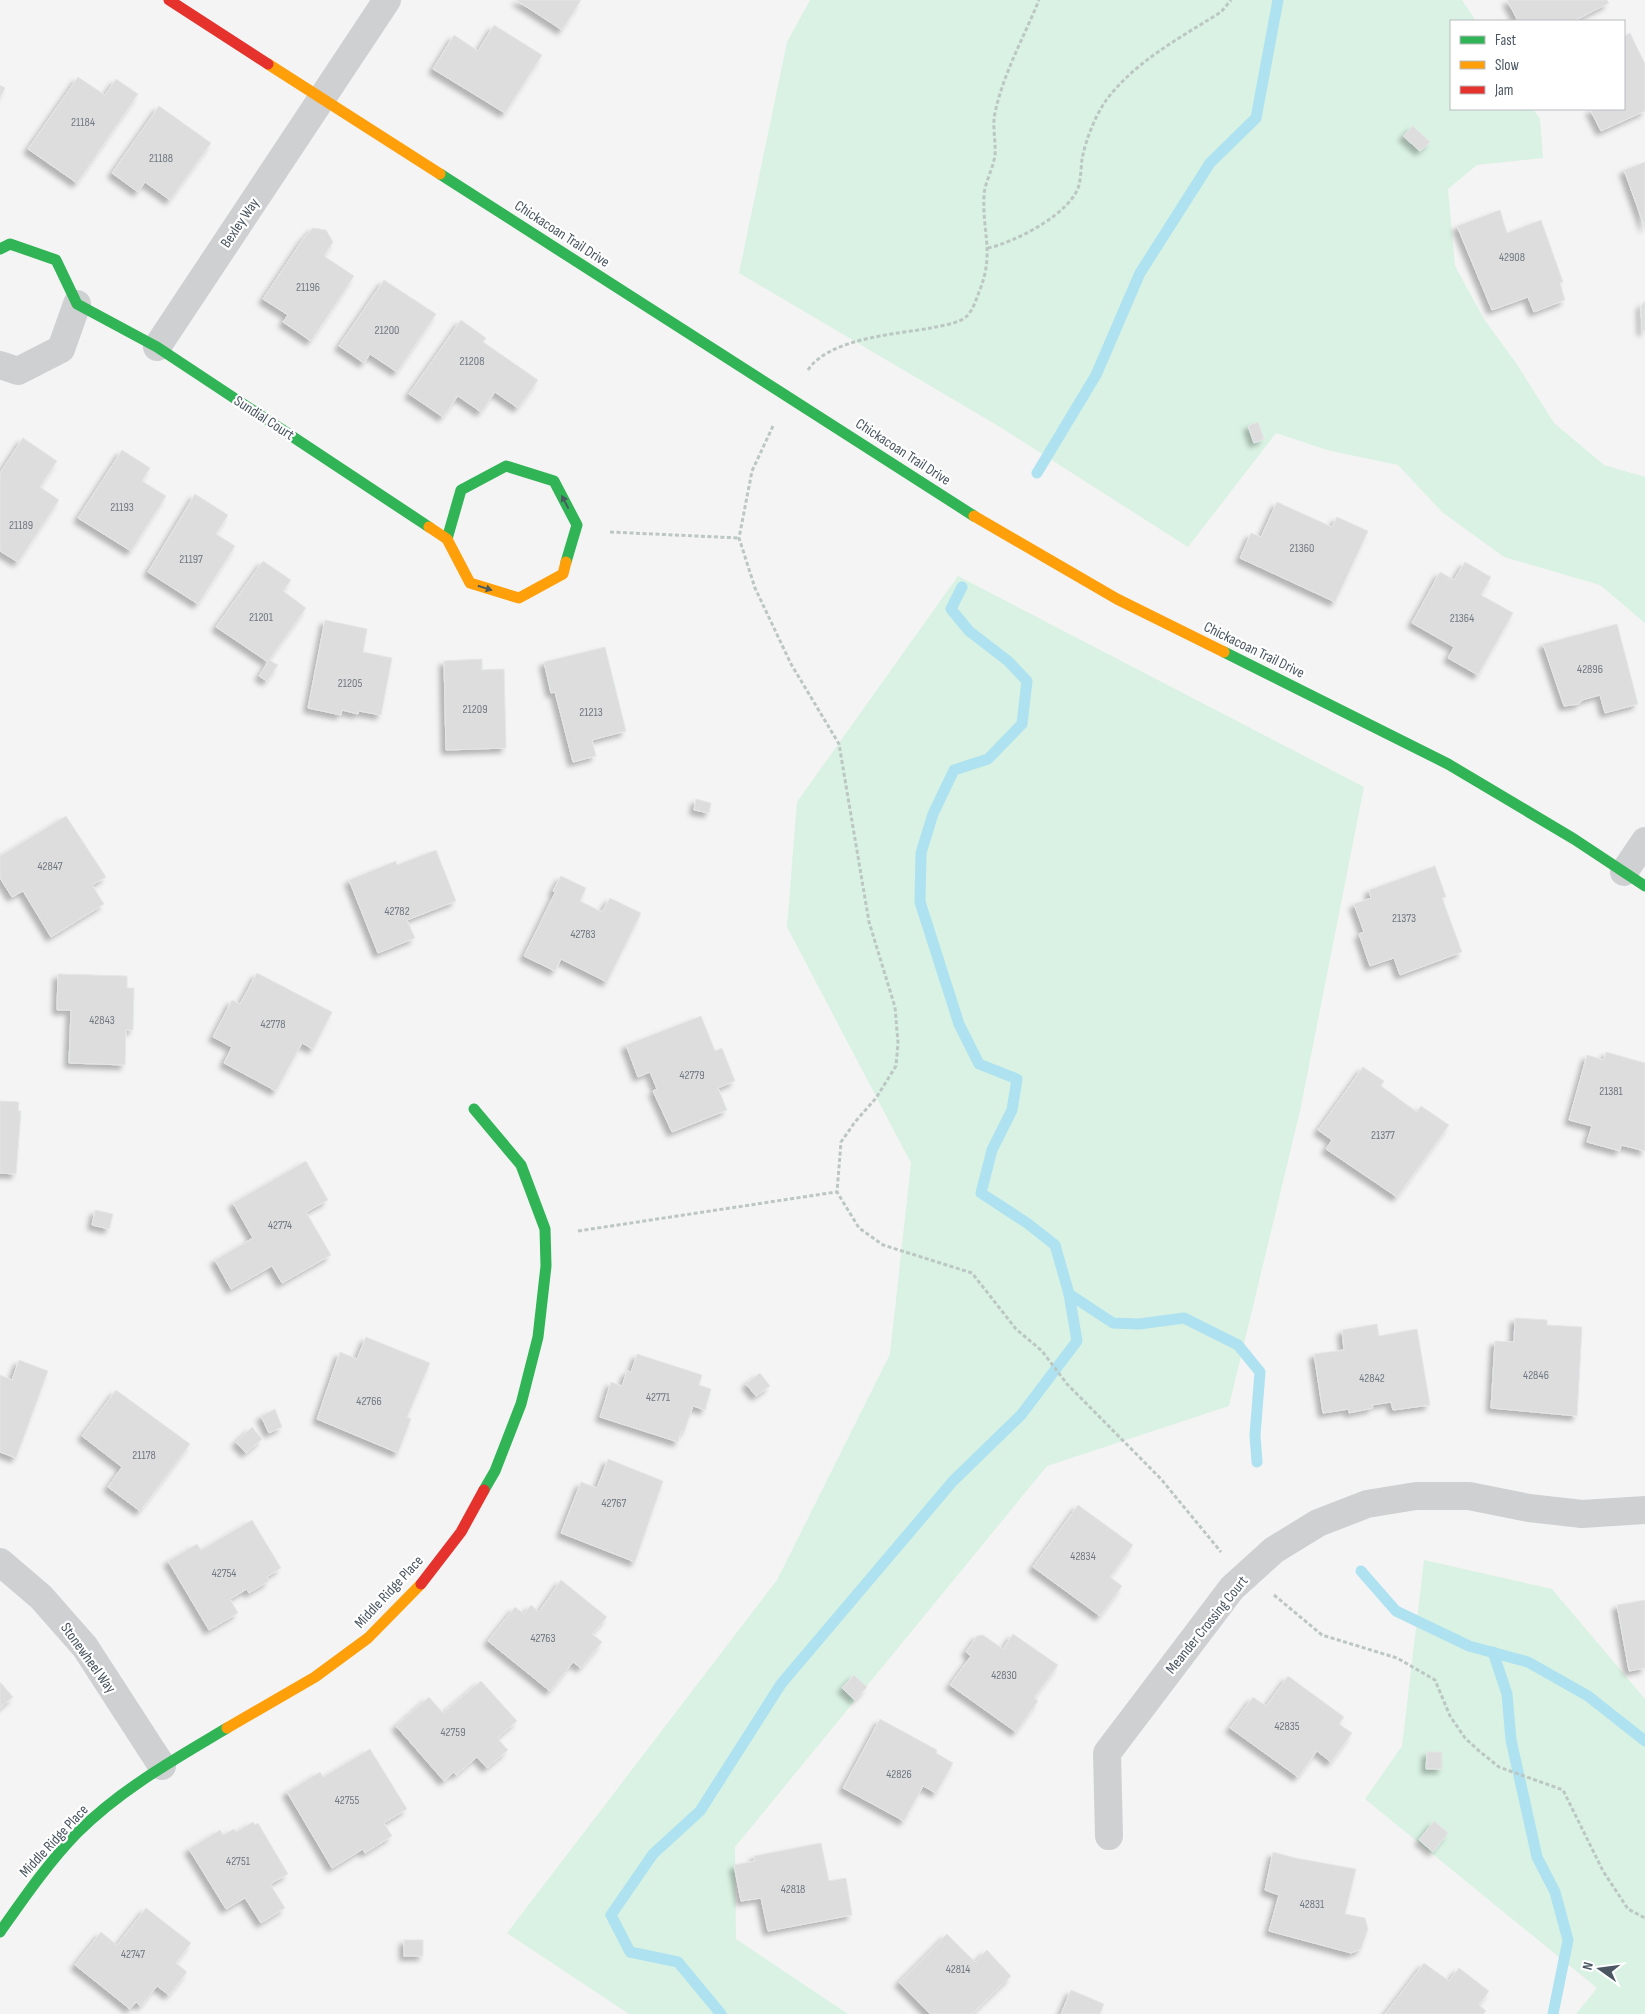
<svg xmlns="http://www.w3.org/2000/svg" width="1645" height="2014" font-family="'Sofia Sans Condensed',sans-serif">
	<defs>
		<filter id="shadow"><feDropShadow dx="-4.5" dy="4.5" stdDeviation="2.5" flood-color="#0004"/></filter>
	</defs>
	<rect width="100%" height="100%" fill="#f4f4f4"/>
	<g fill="#d9f2e3">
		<polygon points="810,0 1462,0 1476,21 1451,21 1451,109 1533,109 1540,119 1543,158 1477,165 1448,189 1455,266 1484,319 1516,363 1554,423 1604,465 1645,477 1645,623 1600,585 1504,557 1442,512 1398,465 1327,450 1276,433 1188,547 1000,427 739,273 787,42"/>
		<polygon points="958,576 1364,787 1300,1111 1229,1406 1047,1466 735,1847 736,1939 848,2014 629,2014 507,1933 777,1580 890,1354 911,1163 787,927 797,802"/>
		<polygon points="1424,1560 1552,1589 1645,1699 1645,2014 1576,2014 1597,1988 1365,1799 1402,1746"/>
	</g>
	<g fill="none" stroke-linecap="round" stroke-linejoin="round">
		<g stroke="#aee2f0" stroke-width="11">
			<polyline points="1037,473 1096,375 1140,273 1210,163 1256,118 1278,0"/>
			<polyline points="962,587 951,609 969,631 1008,661 1027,681 1022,724 988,759 954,770 933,814 921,853 920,902 959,1024 979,1064 1017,1079 1012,1110 992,1150 981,1193 1027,1223 1055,1245 1069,1294 1113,1323 1139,1324 1184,1318 1238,1345 1260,1372 1255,1435 1257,1462"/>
			<polyline points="1361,1571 1396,1611 1469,1646 1528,1662 1588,1696 1645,1741"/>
			<polyline points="1493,1652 1507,1694 1511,1740 1537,1857 1555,1892 1568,1940 1553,2014"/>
			<polyline points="721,2014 678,1962 630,1952 611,1915 653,1854 700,1811 781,1684 953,1481 1021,1415 1077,1341 1069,1294"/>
		</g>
	</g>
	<g fill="#ddddde" stroke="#e5e6e7" filter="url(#shadow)">
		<polygon points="516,0 581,0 562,30"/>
		<polygon points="1507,0 1607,0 1609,3 1574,21 1518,21"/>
		<polygon points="494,25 542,55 505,113 433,69 454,35 478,51"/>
		<polygon points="1630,33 1645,64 1645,111 1601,131 1590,109 1624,109 1624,36"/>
		<polygon points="78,77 105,95 116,79 138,94 77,183 28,149"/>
		<polygon points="0,85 5,88 0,97"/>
		<polygon points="159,106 211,143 170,200 145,182 138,192 112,173"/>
		<polygon points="1413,126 1430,142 1420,151 1403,136"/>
		<polygon points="1645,162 1645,228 1624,170"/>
		<polygon points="1500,210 1507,233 1541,220 1563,282 1560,283 1565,300 1534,312 1528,297 1492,310 1457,226"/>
		<polygon points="313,228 326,230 333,242 324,256 354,276 311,341 283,322 288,315 263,299 303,239"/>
		<polygon points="384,280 436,314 397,372 370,354 364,363 339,346"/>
		<polygon points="1645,301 1645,331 1642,331 1641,306"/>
		<polygon points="461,320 486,338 483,342 538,380 518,408 495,392 481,412 458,396 443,417 409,394"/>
		<polygon points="1258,422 1264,439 1254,443 1248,426"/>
		<polygon points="23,438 57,461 40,487 59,500 18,562 0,551 0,473"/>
		<polygon points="122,450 150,468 142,481 166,496 131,551 78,518"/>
		<polygon points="195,494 228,515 216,534 235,546 198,604 148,572"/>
		<polygon points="1277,502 1332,527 1337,517 1368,531 1335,602 1240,558 1251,533 1261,537"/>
		<polygon points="263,561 291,580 283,591 306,608 269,660 278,665 267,681 259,676 268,662 216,627"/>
		<polygon points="1465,562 1491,577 1481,595 1513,613 1478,675 1448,658 1454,647 1412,623 1440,572 1454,580"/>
		<polygon points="325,620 367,629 363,652 392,658 381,715 359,711 358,714 342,710 341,715 308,708"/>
		<polygon points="1617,624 1638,704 1605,713 1600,695 1582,700 1579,704 1564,706 1543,644"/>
		<polygon points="605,647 626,731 592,740 596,756 573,762 555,692 551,693 544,662"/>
		<polygon points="482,659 482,670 504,669 506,748 446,750 444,661"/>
		<polygon points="696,799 711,803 709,813 694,810"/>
		<polygon points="66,816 106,877 92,885 104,904 51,937 23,891 12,897 0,878 0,856"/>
		<polygon points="436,850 456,901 407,920 415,938 378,953 349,880 396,861 397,865"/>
		<polygon points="1435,866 1446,897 1442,898 1462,952 1400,975 1394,958 1370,966 1359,934 1364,932 1354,904 1371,898 1369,890"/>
		<polygon points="561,876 586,888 580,901 602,912 610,898 641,913 607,982 561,959 555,971 524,956 555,893 553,891"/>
		<polygon points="257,973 332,1012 313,1049 302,1043 276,1091 224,1063 232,1047 213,1037 232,1000 240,1004"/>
		<polygon points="58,974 127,976 127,988 134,988 133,1030 126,1030 125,1065 69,1063 71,1010 57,1010"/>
		<polygon points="701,1016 715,1051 722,1048 735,1081 718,1088 727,1110 672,1132 653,1091 657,1089 650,1072 638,1077 626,1045"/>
		<polygon points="1606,1052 1645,1063 1645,1151 1621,1145 1620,1151 1587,1142 1592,1126 1569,1120 1587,1055 1604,1060"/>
		<polygon points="1363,1067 1384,1081 1381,1086 1417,1112 1421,1106 1449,1125 1397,1197 1326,1149 1332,1140 1318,1130"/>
		<polygon points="0,1101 19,1102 18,1111 21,1111 16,1174 0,1173"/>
		<polygon points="306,1161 328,1200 306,1212 331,1255 282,1283 272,1266 231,1289 215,1260 253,1238 233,1203"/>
		<polygon points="95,1210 113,1214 109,1229 92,1225"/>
		<polygon points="1515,1318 1547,1320 1547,1325 1582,1327 1577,1416 1491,1408 1495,1341 1514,1342"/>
		<polygon points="1377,1324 1379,1336 1417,1329 1430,1405 1393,1410 1391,1402 1372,1405 1373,1408 1349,1413 1349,1409 1323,1413 1314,1354 1344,1350 1342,1330"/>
		<polygon points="366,1337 430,1363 407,1417 411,1419 398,1453 317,1419 340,1352 357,1359"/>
		<polygon points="637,1354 702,1375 699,1385 711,1389 705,1410 693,1406 684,1432 681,1431 678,1442 600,1417 611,1382 622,1386 627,1371 631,1372"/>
		<polygon points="19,1360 48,1371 16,1458 0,1452 0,1375 12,1380"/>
		<polygon points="760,1373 770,1386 756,1396 746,1384"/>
		<polygon points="116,1390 190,1444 140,1511 108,1487 122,1467 82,1436"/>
		<polygon points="275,1409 282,1427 269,1433 261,1416"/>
		<polygon points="252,1427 262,1439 246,1453 236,1442"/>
		<polygon points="608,1459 663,1481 635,1562 561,1533 581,1482 597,1488"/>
		<polygon points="1078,1505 1133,1545 1110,1577 1122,1586 1100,1616 1033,1567"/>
		<polygon points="252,1520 281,1568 267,1577 269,1581 249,1593 247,1589 230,1599 238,1613 209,1630 168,1561 197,1544 201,1550"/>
		<polygon points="561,1580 607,1617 592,1634 602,1642 581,1668 573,1662 550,1691 488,1641 515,1607 524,1614 531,1605 539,1612"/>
		<polygon points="1645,1600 1645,1668 1629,1671 1617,1605"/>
		<polygon points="1013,1634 1058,1665 1034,1698 1038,1701 1016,1732 950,1685 971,1656 966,1652 977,1636 983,1635 1003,1649"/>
		<polygon points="854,1675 867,1687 855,1700 842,1688"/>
		<polygon points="1288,1676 1344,1717 1339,1724 1352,1733 1331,1762 1317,1751 1298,1777 1230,1728 1253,1697 1266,1706"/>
		<polygon points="481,1681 517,1721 497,1738 508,1750 487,1768 477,1757 456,1775 454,1772 444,1781 396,1726 429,1697 443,1713"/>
		<polygon points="0,1682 13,1697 0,1708"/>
		<polygon points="880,1719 937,1750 936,1753 953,1763 936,1793 923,1786 904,1821 843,1788"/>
		<polygon points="370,1749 407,1809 384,1823 392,1836 365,1853 363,1849 332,1868 287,1792 320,1772 323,1777"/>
		<polygon points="1427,1752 1442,1752 1442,1769 1426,1769"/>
		<polygon points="1434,1821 1448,1833 1433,1852 1419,1840"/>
		<polygon points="253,1822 255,1825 258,1823 288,1874 270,1884 285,1908 261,1923 245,1898 226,1909 189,1849 220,1830 223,1835 234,1829 236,1832"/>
		<polygon points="821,1843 829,1881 846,1878 852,1915 768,1931 761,1898 741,1901 734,1865 755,1861 754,1856"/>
		<polygon points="1273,1852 1295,1858 1356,1869 1345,1914 1365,1918 1368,1929 1361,1949 1351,1953 1269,1931 1279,1895 1265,1890"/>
		<polygon points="146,1908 191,1943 176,1963 187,1972 169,1995 157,1986 141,2006 136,2002 130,2009 75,1965 101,1932 117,1945"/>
		<polygon points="947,1934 975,1962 987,1950 1011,1976 972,2014 930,2014 899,1982"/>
		<rect x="404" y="1940" width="19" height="16"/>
		<polygon points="1424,1963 1449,1981 1459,1968 1489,1991 1479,2005 1486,2011 1483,2014 1385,2014"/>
		<polygon points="1071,1990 1104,2004 1100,2014 1061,2014"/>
	</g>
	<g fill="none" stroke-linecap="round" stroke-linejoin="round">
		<g stroke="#bcc7c4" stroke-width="3" stroke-dasharray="4 2.5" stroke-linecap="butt">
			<path d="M 988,248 C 1015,242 1071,214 1079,185 C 1081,177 1081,167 1082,159 C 1086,139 1095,116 1107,99 C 1137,60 1180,38 1221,12 L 1231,0"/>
			<path d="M 808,370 C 829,338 897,334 931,328 C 943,325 958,324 967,316 C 973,310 976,300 979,292 C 995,254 982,232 984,195 C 985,182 993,169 995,155 C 996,141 992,126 995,113 C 1003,74 1024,37 1039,0"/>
			<polyline points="773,426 752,471 739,538 755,588 791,664 839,744 869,922 895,1007 898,1043 896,1066 876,1098 855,1122 841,1142 837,1192 859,1228 883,1245 972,1273 1016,1329 1042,1351 1067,1384 1161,1479 1221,1552"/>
			<polyline points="610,532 739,538"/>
			<polyline points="578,1231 836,1192"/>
			<polyline points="1274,1595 1322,1635 1397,1658 1435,1680 1450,1716 1465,1738 1478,1750 1499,1767 1563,1790 1603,1871 1628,1909 1645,1918"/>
		</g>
		<g stroke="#ced0d2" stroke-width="28">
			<polyline points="157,347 387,0"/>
			<polyline points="0,365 18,371 61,349 77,304"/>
			<polyline points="1624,872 1645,841"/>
			<polyline points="0,1562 41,1597 85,1647 162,1766"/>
			<polyline points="1109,1836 1107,1753 1232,1588 1274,1550 1318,1523 1367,1504 1416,1496 1469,1496 1529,1508 1582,1514 1645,1510"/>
		</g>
		<g stroke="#30b455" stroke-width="11">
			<polyline points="440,174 974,516"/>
			<polyline points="0,249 10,244 56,260 77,304 157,347 429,527"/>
			<polyline points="447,539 461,490 506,466 554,481 577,525 566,562"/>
			<polyline points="1224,652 1448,764 1574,839 1645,886"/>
			<polyline points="474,1109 521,1165 545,1229 546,1266 538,1337 521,1404 495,1471 484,1490"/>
			<path d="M 0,1932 C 24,1898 48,1863 77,1833 C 121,1789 175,1759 227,1728"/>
		</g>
		<g stroke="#ff9f0a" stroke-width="11">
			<polyline points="268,64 440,174"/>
			<polyline points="974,516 1117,599 1224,652"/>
			<polyline points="429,527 447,539 470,583 519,598 563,574 566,562"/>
			<polyline points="227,1728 315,1677 368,1638 421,1584"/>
		</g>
		<g stroke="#e5322d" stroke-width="11">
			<polyline points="169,0 268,64"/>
			<polyline points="421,1584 461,1532 484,1490"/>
		</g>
	</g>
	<defs><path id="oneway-solid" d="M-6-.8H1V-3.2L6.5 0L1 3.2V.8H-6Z" transform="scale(1.25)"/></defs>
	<g fill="#495b60">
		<use href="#oneway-solid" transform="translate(565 502) rotate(-118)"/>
		<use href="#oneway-solid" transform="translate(485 588) rotate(17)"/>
	</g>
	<g text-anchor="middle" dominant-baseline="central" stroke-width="4.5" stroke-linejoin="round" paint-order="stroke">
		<g font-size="12" fill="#707881">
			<text x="83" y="122">21184</text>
			<text x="161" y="158">21188</text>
			<text x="1512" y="257">42908</text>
			<text x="308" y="287">21196</text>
			<text x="387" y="330">21200</text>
			<text x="472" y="361">21208</text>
			<text x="122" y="507">21193</text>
			<text x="21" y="525">21189</text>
			<text x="1302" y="548">21360</text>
			<text x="191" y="559">21197</text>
			<text x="261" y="617">21201</text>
			<text x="1462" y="618">21364</text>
			<text x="1590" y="669">42896</text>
			<text x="350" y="683">21205</text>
			<text x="475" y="709">21209</text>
			<text x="591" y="712">21213</text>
			<text x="50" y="866">42847</text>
			<text x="397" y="911">42782</text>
			<text x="1404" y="918">21373</text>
			<text x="583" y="934">42783</text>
			<text x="102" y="1020">42843</text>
			<text x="273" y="1024">42778</text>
			<text x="692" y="1075">42779</text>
			<text x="1611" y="1091">21381</text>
			<text x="1383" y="1135">21377</text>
			<text x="280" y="1225">42774</text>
			<text x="1536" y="1375">42846</text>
			<text x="1372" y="1378">42842</text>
			<text x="658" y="1397">42771</text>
			<text x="369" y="1401">42766</text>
			<text x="144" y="1455">21178</text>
			<text x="614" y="1503">42767</text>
			<text x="1083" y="1556">42834</text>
			<text x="224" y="1573">42754</text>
			<text x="543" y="1638">42763</text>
			<text x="1004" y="1675">42830</text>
			<text x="1287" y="1726">42835</text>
			<text x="453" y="1732">42759</text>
			<text x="899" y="1774">42826</text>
			<text x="347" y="1800">42755</text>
			<text x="238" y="1861">42751</text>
			<text x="793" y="1889">42818</text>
			<text x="1312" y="1904">42831</text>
			<text x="133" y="1954">42747</text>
			<text x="958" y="1969">42814</text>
		</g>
		<g font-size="15" fill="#4a5661" stroke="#fff">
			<text transform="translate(240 223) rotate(-56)">Bexley Way</text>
			<text transform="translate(562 234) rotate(33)">Chickacoan Trail Drive</text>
			<text transform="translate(264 418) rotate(33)">Sundial Court</text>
			<text transform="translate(903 452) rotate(33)">Chickacoan Trail Drive</text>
			<text transform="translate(1254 650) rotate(26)">Chickacoan Trail Drive</text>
			<text transform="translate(389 1592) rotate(-47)">Middle Ridge Place</text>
			<text transform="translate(1207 1625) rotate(-51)">Meander Crossing Court</text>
			<text transform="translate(88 1658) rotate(54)">Stonewheel Way</text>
			<text transform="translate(54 1841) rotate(-47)">Middle Ridge Place</text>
		</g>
	</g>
	<rect x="1450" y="20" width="175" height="90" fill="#ffffff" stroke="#b7bbc0"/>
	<rect x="1460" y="36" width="25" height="8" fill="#30b455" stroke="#b7bbc0"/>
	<text x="1495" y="45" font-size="15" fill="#4a5661">Fast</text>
	<rect x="1460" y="61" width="25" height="8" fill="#ff9f0a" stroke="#b7bbc0"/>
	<text x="1495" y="70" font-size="15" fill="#4a5661">Slow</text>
	<rect x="1460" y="86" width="25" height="8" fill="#e5322d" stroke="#b7bbc0"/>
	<text x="1495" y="95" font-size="15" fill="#4a5661">Jam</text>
	<g transform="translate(1600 1969) rotate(284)" stroke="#ffffff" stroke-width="4" paint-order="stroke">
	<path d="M0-4L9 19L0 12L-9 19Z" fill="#4a5661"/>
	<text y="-8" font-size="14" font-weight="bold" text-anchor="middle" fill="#4a5661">N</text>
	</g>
</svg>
